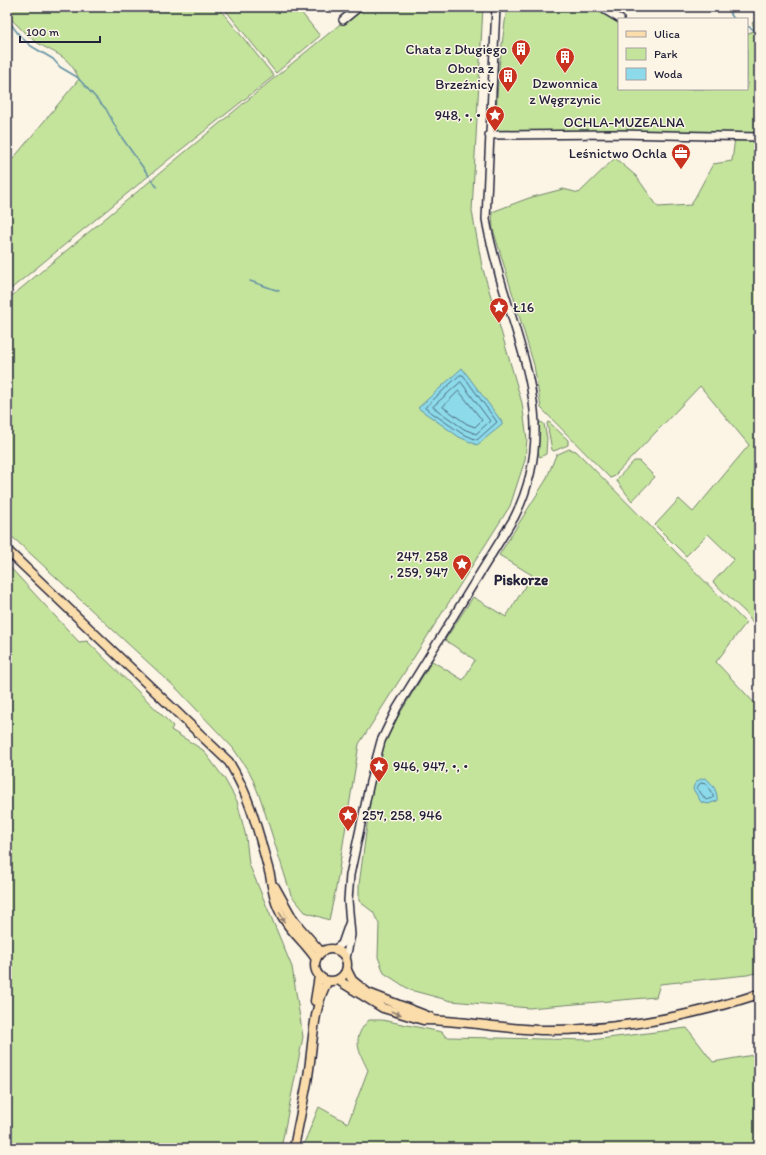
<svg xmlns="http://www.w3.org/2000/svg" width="766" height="1155" font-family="Itim,sans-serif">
	<rect width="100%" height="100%" fill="#fcf5e5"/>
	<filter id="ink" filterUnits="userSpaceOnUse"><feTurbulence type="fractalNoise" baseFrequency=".025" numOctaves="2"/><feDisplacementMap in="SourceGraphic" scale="8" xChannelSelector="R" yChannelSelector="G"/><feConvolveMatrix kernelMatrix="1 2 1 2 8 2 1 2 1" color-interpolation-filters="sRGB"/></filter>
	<g filter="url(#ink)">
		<g fill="#c4e49c" stroke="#73836c">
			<path d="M 11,7 L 218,7 L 274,76 L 173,156 L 7,292 L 7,166 L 79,79 C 68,54 56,55 36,42 C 25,35 17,24 8,16 Z"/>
			<polygon points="223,7 297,7 320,36 276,73"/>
			<polygon points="361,7 483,7 472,211 482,266 522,403 527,439 525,460 510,506 359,744 336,888 329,920 305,912 291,895 261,800 251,775 233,748 178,690 7,532 7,300 273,79"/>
			<polygon points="507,7 597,7 619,20 619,89 747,89 747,34 755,30 752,23 759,19 759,633 746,613 713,582 734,559 708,534 686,556 655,525 679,499 693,512 749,445 700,386 613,477 610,478 541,408 534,365 493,229 492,212 529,198 563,189 579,193 615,158 636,176 658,207 691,205 713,164 732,161 735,138 673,133 668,131 665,133 497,131 495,128 499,67"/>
			<polygon points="541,422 544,424 547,438 546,454 540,457 538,453 539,424"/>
			<polygon points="549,422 568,440 568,445 554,451 552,450 547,423"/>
			<polygon points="569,449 576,451 746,623 716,662 759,708 759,972 747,975 660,984 656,997 529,1008 451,1001 410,990 384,973 378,957 379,924 373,912 359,901 359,885 377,751 432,661 463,680 475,660 445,640 473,597 506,617 532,575 499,555 546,480 556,455"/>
			<polygon points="634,461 639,461 655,477 632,501 616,480"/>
			<polygon points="7,564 79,642 87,641 173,726 171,730 203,750 224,778 237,801 246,837 249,864 292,967 303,1037 281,1148 7,1148"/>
			<path d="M 369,1020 L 382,1020 L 442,1032 L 446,1037 L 592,1040 L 687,1028 L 713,1062 L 759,1054 L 759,1148 L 302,1148 L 319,1107 L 348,1123 L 368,1070 C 358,1050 351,1038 369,1020 Z"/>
		</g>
		<g fill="#8cdaea" stroke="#6290a4">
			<polygon points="462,368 502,422 502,425 477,445 459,437 418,408"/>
			<path d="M 705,778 C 713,783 718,792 717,801 L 708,804 L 701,802 L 693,789 C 694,782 699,779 705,778 Z"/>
		</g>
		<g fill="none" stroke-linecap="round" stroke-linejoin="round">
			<g stroke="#4c6c81" stroke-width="1">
				<polygon points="460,375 463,375 497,422 477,440 461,433 425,408"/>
				<polygon points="461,382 490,421 476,434 464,429 433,407"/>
				<polygon points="459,391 482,420 475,427 467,424 443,407"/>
				<polygon points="701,783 706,784 713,795 713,798 706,800 697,788"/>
			</g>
			<g stroke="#6290a4" stroke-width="1.5">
				<polyline points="726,7 734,19"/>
				<polyline points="7,19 20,36 31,46 53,59 60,67 77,77 106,109 120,135 149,176"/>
				<polyline points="747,26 759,32"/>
				<polyline points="151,179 157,187"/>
				<polyline points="250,281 279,291"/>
			</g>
			<defs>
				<g id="minor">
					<polyline points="600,7 620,19"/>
					<polyline points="343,20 359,7"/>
					<polyline points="489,135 618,134 759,137"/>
					<polyline points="335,949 342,944 349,924"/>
					<path d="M 346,958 L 351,935 L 348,900 L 350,875 L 370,782 L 381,741 L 397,708 L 514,518 C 557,433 525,363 500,278 C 495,258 489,239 486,219 L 496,7"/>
				</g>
				<g id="major">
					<path d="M 7,550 L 229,762 C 251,798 259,835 270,875 C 272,886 273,897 278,908 C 286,928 304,941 316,959"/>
					<polyline points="275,887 294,921 321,952"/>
					<circle cx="331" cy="965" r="16"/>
					<polyline points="347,970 352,980 368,993 430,1017"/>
					<path d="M 338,980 L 383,1008 L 423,1020 C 462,1020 502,1029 541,1030 C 615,1031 689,1017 759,994"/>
					<polyline points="315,1001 319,976"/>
					<path d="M 294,1148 C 298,1126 303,1104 307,1082 C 313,1052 312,1006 328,981"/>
				</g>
			</defs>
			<use href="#minor" stroke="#22223b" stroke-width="10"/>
			<use href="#major" stroke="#22223b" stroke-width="11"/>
			<use href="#minor" stroke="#fcf5e5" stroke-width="7"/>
			<use href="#major" stroke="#fbddab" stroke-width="8"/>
		</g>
		<defs><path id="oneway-solid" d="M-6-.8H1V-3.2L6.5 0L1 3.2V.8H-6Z"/></defs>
		<g fill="#8e8073">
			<use href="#oneway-solid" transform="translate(282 917) rotate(62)"/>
			<use href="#oneway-solid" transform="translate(396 1013) rotate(19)"/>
		</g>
	</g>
	<defs>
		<symbol id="building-pin" viewBox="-11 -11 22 30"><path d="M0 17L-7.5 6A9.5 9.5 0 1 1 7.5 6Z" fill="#c8321e" stroke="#fcf5e5"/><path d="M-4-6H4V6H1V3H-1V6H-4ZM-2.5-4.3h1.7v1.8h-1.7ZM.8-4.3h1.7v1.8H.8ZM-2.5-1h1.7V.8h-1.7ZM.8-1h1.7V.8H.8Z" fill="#fff"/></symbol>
		<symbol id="sight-pin" viewBox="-11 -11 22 30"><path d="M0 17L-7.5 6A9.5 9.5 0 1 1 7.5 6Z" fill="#c8321e" stroke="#fcf5e5"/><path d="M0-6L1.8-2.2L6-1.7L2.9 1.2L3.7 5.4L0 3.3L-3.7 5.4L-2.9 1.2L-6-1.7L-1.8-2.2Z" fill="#fff"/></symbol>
		<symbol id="office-pin" viewBox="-11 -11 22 30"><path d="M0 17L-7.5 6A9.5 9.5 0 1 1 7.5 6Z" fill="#c8321e" stroke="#fcf5e5"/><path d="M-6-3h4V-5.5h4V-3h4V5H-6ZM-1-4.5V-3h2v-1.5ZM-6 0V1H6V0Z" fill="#fff"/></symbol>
	</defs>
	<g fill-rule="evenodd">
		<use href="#building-pin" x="510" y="38" width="22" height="30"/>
		<use href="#building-pin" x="554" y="46" width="22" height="30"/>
		<use href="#building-pin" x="497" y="65" width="22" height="30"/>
		<use href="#sight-pin" x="484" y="104" width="22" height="30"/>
		<use href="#office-pin" x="670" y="142" width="22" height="30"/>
		<use href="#sight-pin" x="488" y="296" width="22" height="30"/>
		<use href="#sight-pin" x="451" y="553" width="22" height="30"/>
		<use href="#sight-pin" x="368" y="755" width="22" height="30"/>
		<use href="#sight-pin" x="337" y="804" width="22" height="30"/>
	</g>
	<g text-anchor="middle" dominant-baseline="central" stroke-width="3" stroke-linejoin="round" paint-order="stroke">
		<g font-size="14" fill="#22223b" stroke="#fcf5e5" text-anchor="end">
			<text x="507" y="49">Chata z Długiego</text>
			<text x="494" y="68">Obora z<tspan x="494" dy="16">Brzeźnicy</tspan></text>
			<text x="565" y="83" text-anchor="middle">Dzwonnica<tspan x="565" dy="16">z Węgrzynic</tspan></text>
			<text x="481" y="115">948, •, •</text>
			<text x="667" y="153">Leśnictwo Ochla</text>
			<text x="513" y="307" text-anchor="start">Ł16</text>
			<text x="448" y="556">247, 258<tspan x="448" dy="16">, 259, 947</tspan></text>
			<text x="393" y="766" text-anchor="start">946, 947, •, •</text>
			<text x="362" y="815" text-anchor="start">257, 258, 946</text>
		</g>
		<g font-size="14" fill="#22223b" stroke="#fcf5e5">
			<text x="624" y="122">OCHLA-MUZEALNA</text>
		</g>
		<g font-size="15" font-weight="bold" fill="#22223b" stroke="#fcf5e5">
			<text x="521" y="580">Piskorze</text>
		</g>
	</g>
	<rect width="766" height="1155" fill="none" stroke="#fcf5e5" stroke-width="24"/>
	<rect x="12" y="12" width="742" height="1131" fill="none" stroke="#22223b" stroke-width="1.5" filter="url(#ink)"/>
	<rect x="618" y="18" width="130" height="72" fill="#fcf5e5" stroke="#a5a1a1"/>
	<rect x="626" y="31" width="20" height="6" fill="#fbddab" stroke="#a5a1a1"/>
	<text x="654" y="38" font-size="12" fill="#22223b">Ulica</text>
	<rect x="626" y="48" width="20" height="12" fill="#c4e49c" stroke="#a5a1a1"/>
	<text x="654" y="58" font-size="12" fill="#22223b">Park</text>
	<rect x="626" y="68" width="20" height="12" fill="#8cdaea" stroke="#a5a1a1"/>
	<text x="654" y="78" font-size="12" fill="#22223b">Woda</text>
	<path d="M20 36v6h80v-6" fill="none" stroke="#22223b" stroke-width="2"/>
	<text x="26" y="36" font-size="12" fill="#22223b" stroke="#fcf5e5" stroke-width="3" paint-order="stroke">100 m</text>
</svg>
